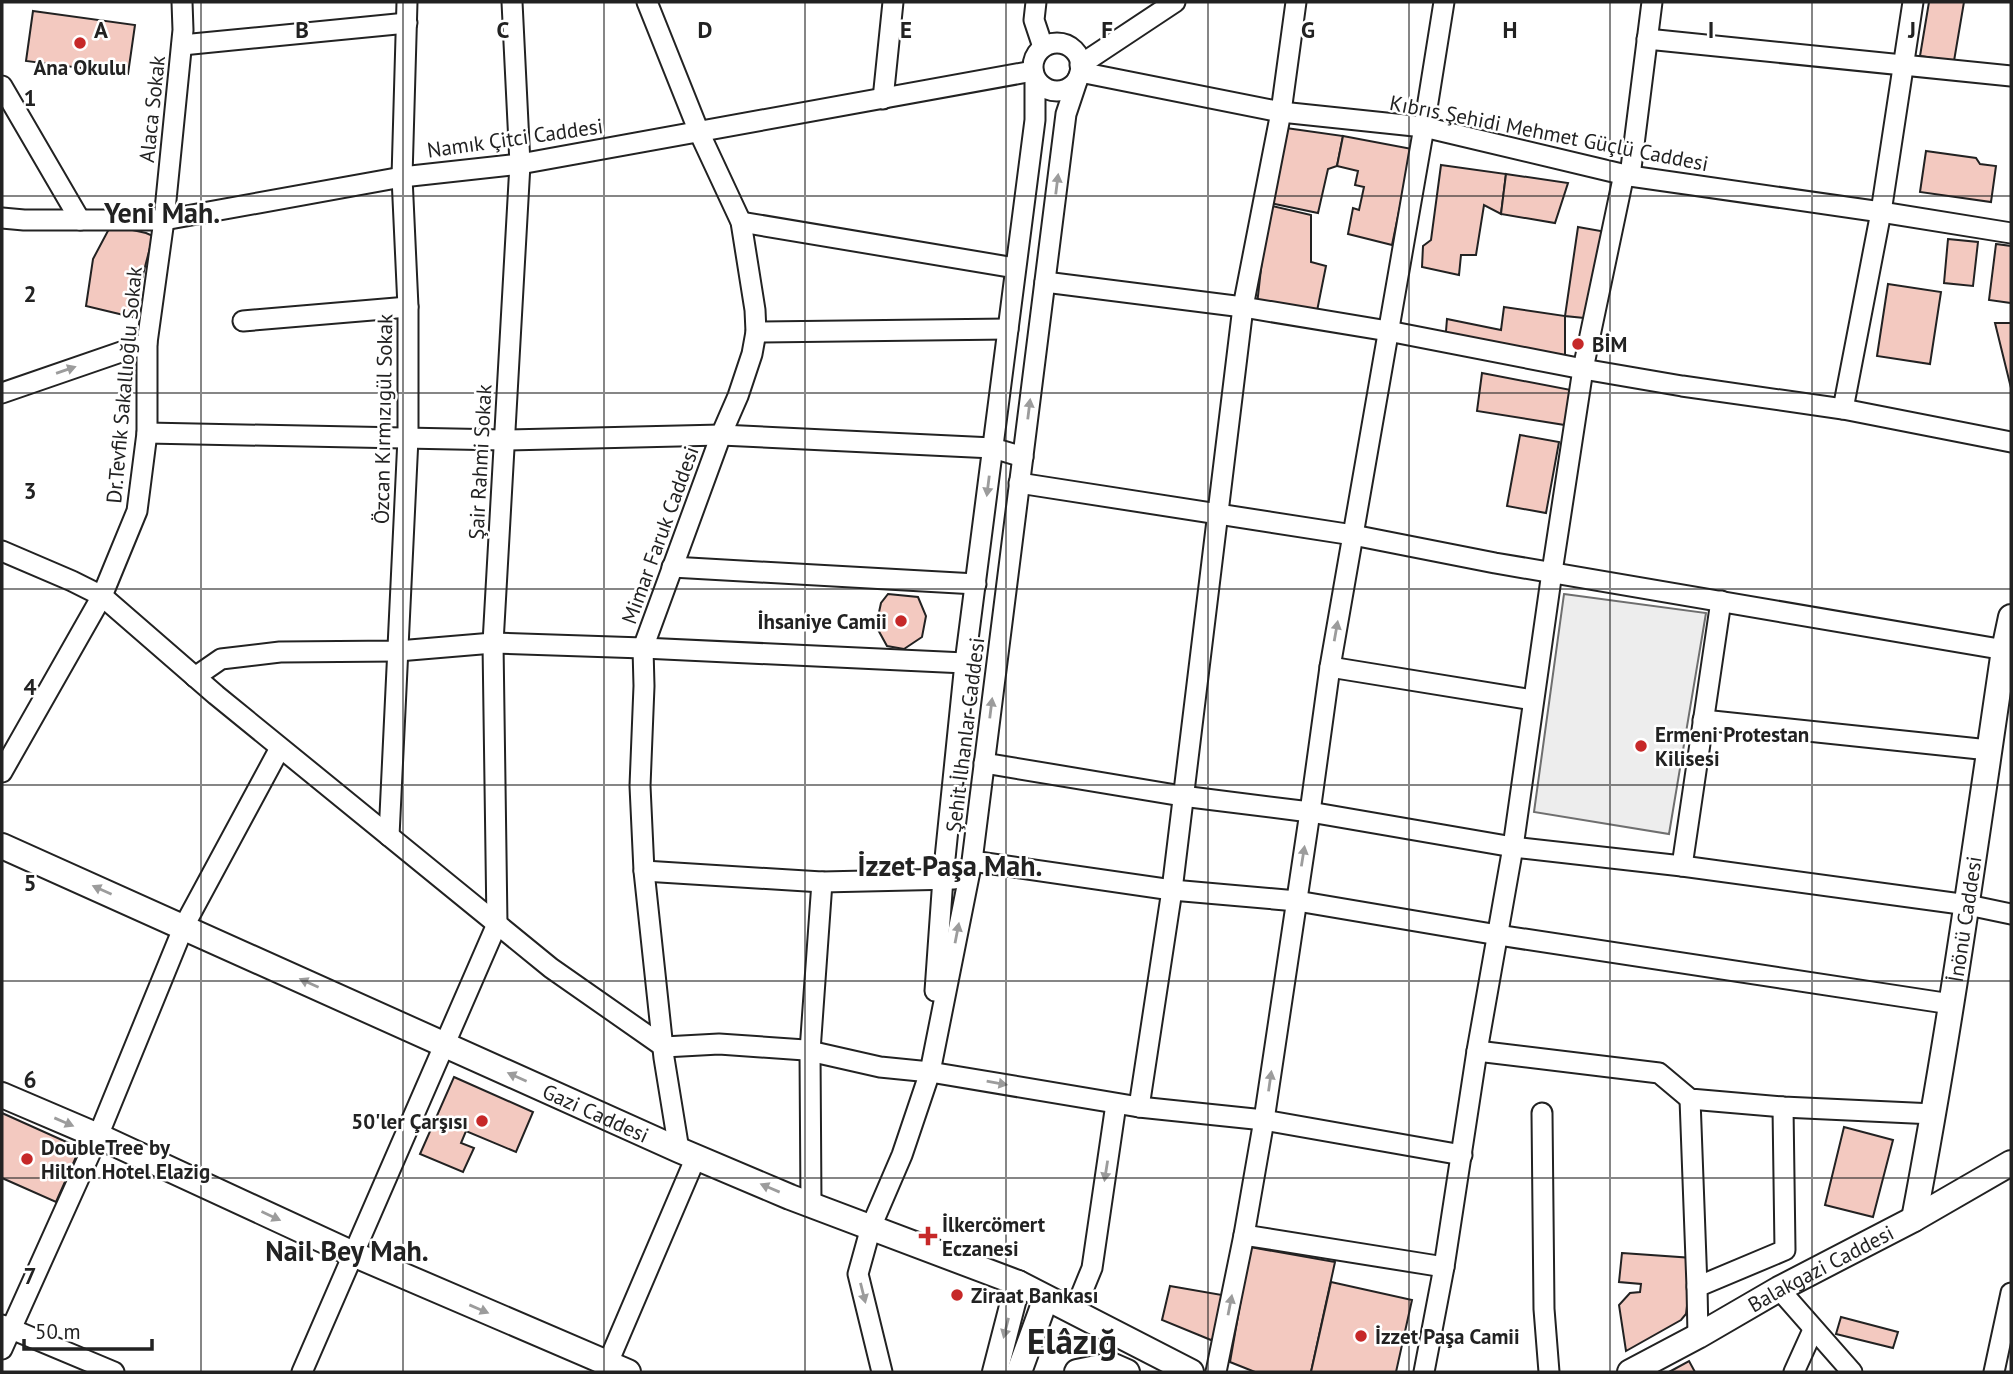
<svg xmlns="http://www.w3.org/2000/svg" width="2013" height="1374" font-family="'PT Sans',sans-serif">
	<rect width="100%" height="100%" fill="#fff"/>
	<polygon fill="#ededed" stroke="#6f6f6f" stroke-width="2" points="1564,594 1706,613 1669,834 1534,812"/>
	<g fill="#f3c9c0" stroke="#222" stroke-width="2">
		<polygon points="1929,2 1964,2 1954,61 1920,56"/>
		<polygon points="33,11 135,25 128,74 26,61"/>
		<polygon points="1286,128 1343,136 1337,166 1328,169 1318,213 1270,203"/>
		<polygon points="1343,136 1412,149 1392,245 1348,234 1353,208 1359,210 1364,187 1355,185 1358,171 1337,166"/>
		<polygon points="1926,151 1976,158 1980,164 1996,166 1991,202 1920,192"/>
		<polygon points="1441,165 1506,174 1501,214 1484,205 1476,255 1461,255 1459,275 1422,267 1423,246 1431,240"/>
		<polygon points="1506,174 1568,183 1555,223 1501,214"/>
		<polygon points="1268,205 1311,215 1311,262 1326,266 1316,316 1257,305"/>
		<polygon points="110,227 119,227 146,233 153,236 132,317 86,306 93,259"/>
		<polygon points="1578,227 1612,233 1594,319 1565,316"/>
		<polygon points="1948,239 1978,242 1973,286 1944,283"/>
		<polygon points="1996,244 2011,246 2011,303 1989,300"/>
		<polygon points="1888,284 1941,292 1930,364 1877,356"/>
		<polygon points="1504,307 1565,316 1565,358 1445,343 1447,319 1501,330"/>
		<polygon points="1995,323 2011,323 2011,388"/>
		<polygon points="1482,373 1571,390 1571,426 1477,411"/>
		<polygon points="1520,435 1559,442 1546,513 1507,506"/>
		<polygon points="888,594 918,597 926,616 922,637 904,649 887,646 876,626 881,603"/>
		<polygon points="454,1077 533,1112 516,1152 466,1131 461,1143 474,1148 463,1172 420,1154"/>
		<polygon points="2,1113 80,1148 56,1202 2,1178"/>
		<polygon points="1844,1127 1893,1140 1873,1217 1825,1205"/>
		<polygon points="1250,1247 1335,1262 1311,1372 1255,1372 1230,1362"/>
		<polygon points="1622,1253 1693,1258 1686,1314 1681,1320 1626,1351 1619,1305 1630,1293 1640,1292 1641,1284 1619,1282"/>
		<polygon points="1331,1282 1412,1300 1396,1372 1311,1372"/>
		<polygon points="1170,1286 1222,1295 1217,1335 1211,1340 1162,1320"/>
		<polygon points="1841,1317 1898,1332 1893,1348 1836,1334"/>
		<polygon points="1689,1361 1695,1372 1669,1372"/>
	</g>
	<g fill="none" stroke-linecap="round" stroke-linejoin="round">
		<defs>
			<g id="minor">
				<polyline points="647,2 699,132 741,222 755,310 756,332 752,354 738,396 721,435 643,648 644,686 640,786 644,871 664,1058 679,1150"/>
				<polyline points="1036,2 1034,20 1043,47"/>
				<polyline points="1647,39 2011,76"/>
				<circle cx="1057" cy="67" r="24"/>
				<polyline points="182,45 407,23"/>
				<polyline points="1080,65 1175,2"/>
				<polyline points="1080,72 1281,112 1424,127 1630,176 1881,212 2011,233"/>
				<polyline points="2,86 80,220"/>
				<polyline points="883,99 893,2"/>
				<polyline points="1630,176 1652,2"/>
				<polyline points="2,218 24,220 164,220 402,177 520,164 1033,71"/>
				<polyline points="741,222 1015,268"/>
				<polyline points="1045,282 1243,307 1388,331 1583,369 1682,386 1843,409 2011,442"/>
				<polyline points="243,321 408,307"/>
				<polyline points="756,332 1008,329"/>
				<polyline points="2,393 147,343"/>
				<polyline points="1843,409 1881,212 1913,2"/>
				<polyline points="147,433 504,440 721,435 993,448 1023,457"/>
				<polyline points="1019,483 1353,535 1495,563 2011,651"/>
				<polyline points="2,551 72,581 102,596 216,695 551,968 664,1047 719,1044 805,1050 880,1067 930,1072 1139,1107 1264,1120 1462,1155"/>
				<polyline points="672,567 976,584"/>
				<polyline points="1330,667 1533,700"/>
				<polyline points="195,677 221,659 280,652 398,651 493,643 643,648 965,663"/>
				<polyline points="1703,720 1989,750"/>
				<polyline points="984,763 1182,796 1310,812 1513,847 1682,866 1968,905 2011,914"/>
				<polyline points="2,772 102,596 137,511 147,433 147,343 164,220 183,30 182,2"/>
				<polyline points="389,836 408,438 408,307 402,177 407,2"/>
				<polyline points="972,861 1172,890 1297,901 1498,935 1951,1004"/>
				<polyline points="1682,866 1721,601"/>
				<polyline points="644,871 822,882 954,879"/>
				<polyline points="935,991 943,878 965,663 1035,120 1035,78"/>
				<polyline points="1477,1051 1659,1073 1690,1099 1783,1107 1934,1114"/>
				<polyline points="1690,1099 1697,1287"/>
				<polyline points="1139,1107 1172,890 1243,307 1281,112 1296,2"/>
				<polyline points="1542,1113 1544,1309 1549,1372"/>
				<polyline points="811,1205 810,1051 822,882"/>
				<polyline points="1244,1235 1444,1267"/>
				<polyline points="1779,1289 1852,1372"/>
				<polyline points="1074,1312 1092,1268 1116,1104"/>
				<polyline points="2,1325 114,1372"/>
				<polyline points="1698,1336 1697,1287 1785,1250 1783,1107"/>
				<polyline points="2,1349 98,1136 184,926 280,748"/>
				<polyline points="302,1372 497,924 493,643 520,164 512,2"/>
				<polyline points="604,1372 696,1157"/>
				<polyline points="882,1372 858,1274 871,1227 902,1155 930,1072 972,861 1066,114 1078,78"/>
				<polyline points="1216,1372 1244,1235 1264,1120 1310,812 1330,667 1424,127 1444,2"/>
				<polyline points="1424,1372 1444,1267 1477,1051 1513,847 1552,572 1583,369 1624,174"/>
				<polyline points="1794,1372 1813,1330"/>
				<polyline points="1994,1372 2011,1293"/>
			</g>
			<g id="major">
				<path id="s1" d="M 2,846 L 679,1150 L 790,1197 L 1018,1283 L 1191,1372"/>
				<polyline points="2,1095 98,1136 353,1254 628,1372"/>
				<path id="s2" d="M 1914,1219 C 1950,1030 1976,840 2004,650 L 2011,617"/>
				<polyline points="995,1372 1018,1283"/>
				<polyline points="1019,1372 1046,1298"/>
				<polyline points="1077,1372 1111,1365 1127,1372"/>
				<path id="s3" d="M 1630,1372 L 1698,1336 L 1779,1289 L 1914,1219 L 2011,1163"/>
			</g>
		</defs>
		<use href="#minor" stroke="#222" stroke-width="23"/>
		<use href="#major" stroke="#222" stroke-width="28"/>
		<use href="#minor" stroke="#fff" stroke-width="19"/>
		<use href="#major" stroke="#fff" stroke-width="24"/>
	</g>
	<defs><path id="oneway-solid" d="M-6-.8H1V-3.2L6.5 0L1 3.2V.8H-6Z" transform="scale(1.75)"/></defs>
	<g fill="#9c9c9c">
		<use href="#oneway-solid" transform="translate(1057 184) rotate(-83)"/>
		<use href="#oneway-solid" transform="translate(66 370) rotate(-19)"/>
		<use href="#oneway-solid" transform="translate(1029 409) rotate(-83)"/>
		<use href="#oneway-solid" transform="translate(988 486) rotate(97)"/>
		<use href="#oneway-solid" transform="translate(1336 631) rotate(-80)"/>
		<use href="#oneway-solid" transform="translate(991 708) rotate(-83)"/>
		<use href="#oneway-solid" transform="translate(1303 856) rotate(-81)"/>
		<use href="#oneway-solid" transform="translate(102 890) rotate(-156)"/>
		<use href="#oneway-solid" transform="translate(957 933) rotate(-79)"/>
		<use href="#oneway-solid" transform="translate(309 983) rotate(-156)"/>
		<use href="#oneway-solid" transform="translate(517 1077) rotate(-156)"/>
		<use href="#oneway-solid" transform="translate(1270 1081) rotate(-82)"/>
		<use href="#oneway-solid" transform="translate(997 1083) rotate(10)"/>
		<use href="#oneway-solid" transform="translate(64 1122) rotate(23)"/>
		<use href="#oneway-solid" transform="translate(1106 1171) rotate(99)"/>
		<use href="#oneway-solid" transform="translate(770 1188) rotate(-157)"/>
		<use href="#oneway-solid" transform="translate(271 1216) rotate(25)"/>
		<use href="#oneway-solid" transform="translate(863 1293) rotate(76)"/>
		<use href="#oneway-solid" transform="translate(1230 1305) rotate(-79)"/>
		<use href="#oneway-solid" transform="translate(479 1309) rotate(23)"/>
		<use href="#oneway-solid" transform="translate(1006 1328) rotate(104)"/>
	</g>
	<path fill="none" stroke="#222" stroke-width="2" stroke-opacity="0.55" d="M 201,2 L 201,1372M 403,2 L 403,1372M 604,2 L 604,1372M 805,2 L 805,1372M 1006,2 L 1006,1372M 1208,2 L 1208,1372M 1409,2 L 1409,1372M 1610,2 L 1610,1372M 1812,2 L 1812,1372M 2,196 L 2011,196M 2,393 L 2011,393M 2,589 L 2011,589M 2,785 L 2011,785M 2,981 L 2011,981M 2,1178 L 2011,1178"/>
	<g fill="#c62828" stroke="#fff" stroke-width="2.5">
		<circle cx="80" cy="43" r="7"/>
		<circle cx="1578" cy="344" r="7"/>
		<circle cx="901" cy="621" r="7"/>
		<circle cx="1641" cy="746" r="7"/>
		<circle cx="482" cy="1121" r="7"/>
		<circle cx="27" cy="1159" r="7"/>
		<path d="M924.5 1225.5h7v7h7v7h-7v7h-7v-7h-7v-7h7z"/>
		<circle cx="957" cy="1295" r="7"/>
		<circle cx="1361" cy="1336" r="7"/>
	</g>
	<g text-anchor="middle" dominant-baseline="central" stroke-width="5" stroke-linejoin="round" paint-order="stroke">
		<g font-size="21" font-weight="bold" fill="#222" stroke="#fff" text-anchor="start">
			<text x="80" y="67" text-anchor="middle">Ana Okulu</text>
			<text x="1592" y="344">BİM</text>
			<text x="887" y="621" text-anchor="end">İhsaniye Camii</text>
			<text x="1655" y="734">Ermeni Protestan<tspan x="1655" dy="24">Kilisesi</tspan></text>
			<text x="468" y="1121" text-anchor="end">50'ler Çarşısı</text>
			<text x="41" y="1147">DoubleTree by<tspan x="41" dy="24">Hilton Hotel Elazig</tspan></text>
			<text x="942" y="1224">İlkercömert<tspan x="942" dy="24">Eczanesi</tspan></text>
			<text x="971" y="1295">Ziraat Bankası</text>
			<text x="1375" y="1336">İzzet Paşa Camii</text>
		</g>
		<g font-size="21" fill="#222" stroke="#fff">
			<text transform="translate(152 109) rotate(-84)">Alaca Sokak</text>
			<text transform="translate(1549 133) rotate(11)">Kıbrıs Şehidi Mehmet Güçlü Caddesi</text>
			<text transform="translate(515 138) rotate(-8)">Namık Çitci Caddesi</text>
			<text transform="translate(124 385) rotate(-85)">Dr.Tevfik Sakallıoğlu Sokak</text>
			<text transform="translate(383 419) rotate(-89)">Özcan Kırmızıgül Sokak</text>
			<text transform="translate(480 462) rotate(-87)">Şair Rahmi Sokak</text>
			<text transform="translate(660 535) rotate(-70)">Mimar Faruk Caddesi</text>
			<text transform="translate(965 735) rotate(-83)">Şehit İlhanlar Caddesi</text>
			<text stroke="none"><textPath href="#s2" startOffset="304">İnönü Caddesi</textPath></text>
			<text stroke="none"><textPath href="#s1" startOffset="651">Gazi Caddesi</textPath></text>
			<text stroke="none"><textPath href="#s3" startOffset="217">Balakgazi Caddesi</textPath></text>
		</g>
		<g font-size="28" font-weight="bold" fill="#222" stroke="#fff">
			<text x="162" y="212">Yeni Mah.</text>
			<text x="950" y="865">İzzet Paşa Mah.</text>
			<text x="347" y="1250">Nail Bey Mah.</text>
		</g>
		<g font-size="35" font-weight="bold" fill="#222" stroke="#fff">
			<text x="1072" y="1341">Elâzığ</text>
		</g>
	</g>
	<g font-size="23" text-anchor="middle" font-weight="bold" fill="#222" stroke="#fff" stroke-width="5" stroke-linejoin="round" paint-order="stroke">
		<text x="101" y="38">A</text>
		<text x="302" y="38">B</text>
		<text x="503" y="38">C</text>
		<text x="705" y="38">D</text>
		<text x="906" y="38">E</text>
		<text x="1107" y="38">F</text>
		<text x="1308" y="38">G</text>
		<text x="1510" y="38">H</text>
		<text x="1711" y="38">I</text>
		<text x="1912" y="38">J</text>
		<text x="30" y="106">1</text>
		<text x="30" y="302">2</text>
		<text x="30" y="499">3</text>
		<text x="30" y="695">4</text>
		<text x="30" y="891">5</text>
		<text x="30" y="1088">6</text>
		<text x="30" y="1284">7</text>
	</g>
	<rect width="2013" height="1374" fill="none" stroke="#222222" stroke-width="7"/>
	<path d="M24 1339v10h128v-10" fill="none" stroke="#222222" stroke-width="3.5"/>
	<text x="35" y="1339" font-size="21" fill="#222222" stroke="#ffffff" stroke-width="5" paint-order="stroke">50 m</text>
</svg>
